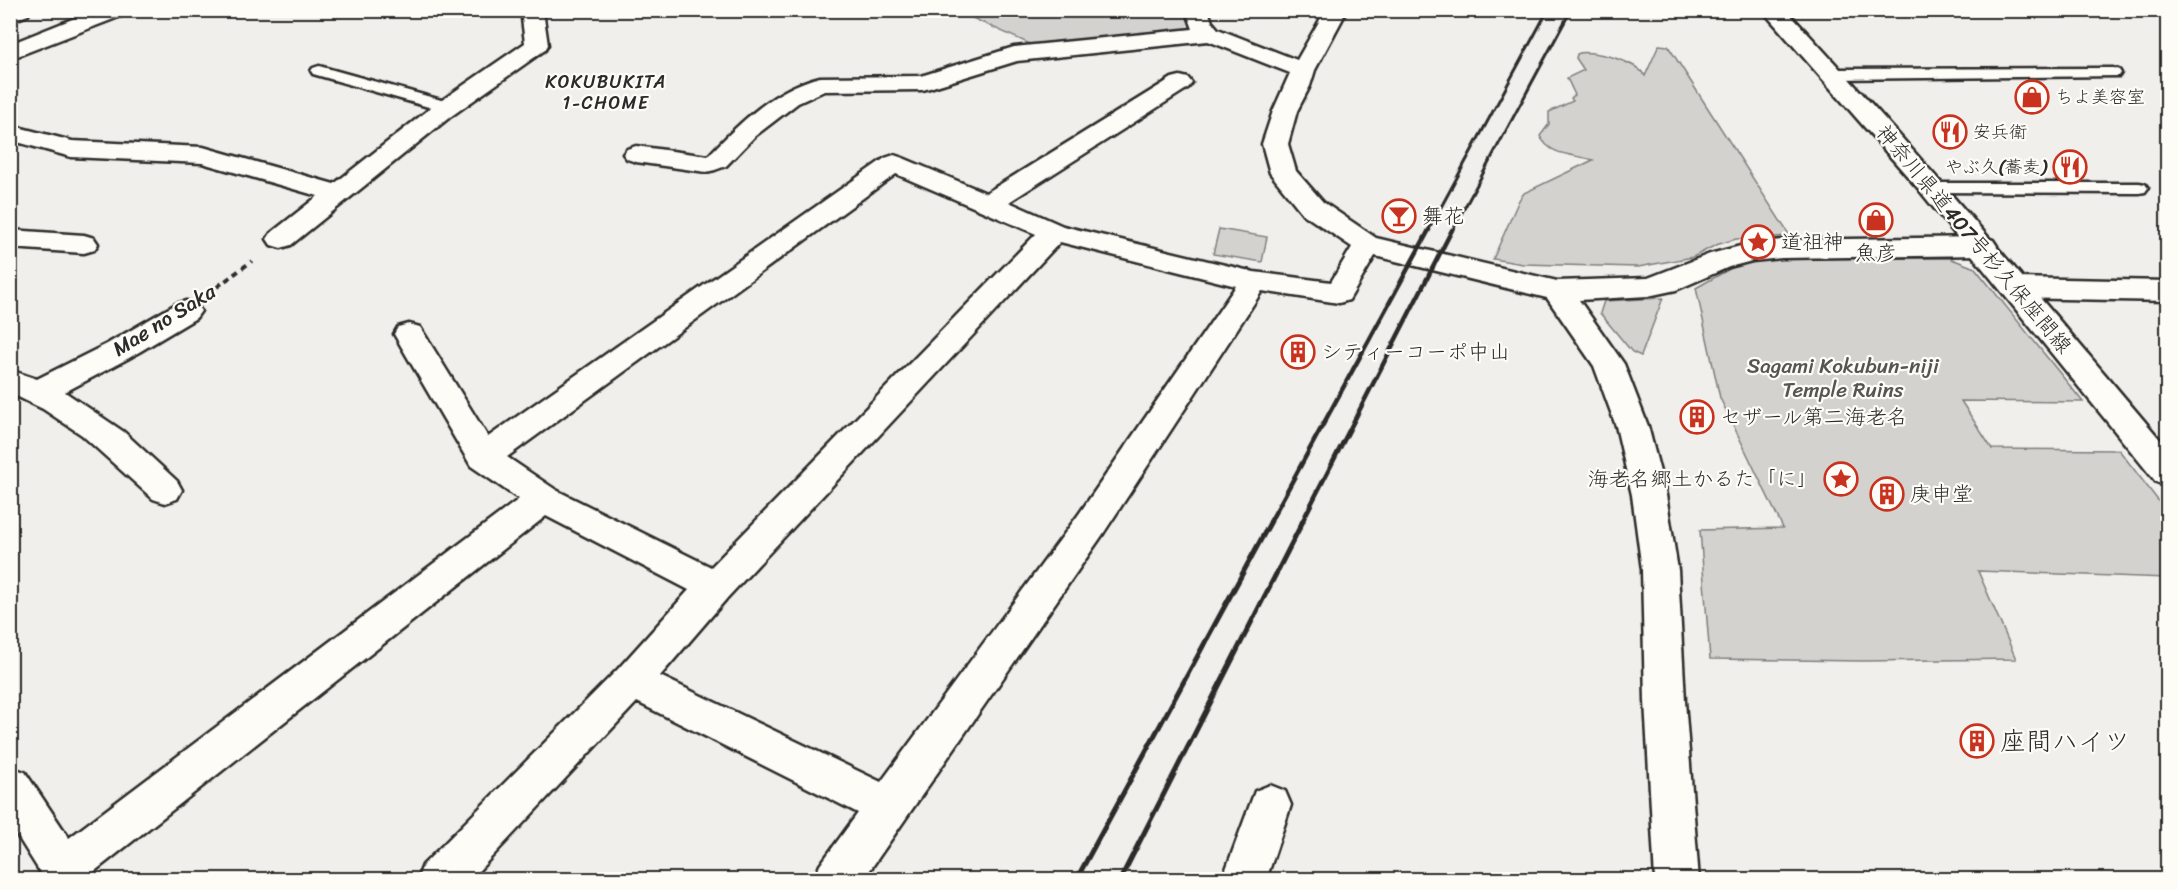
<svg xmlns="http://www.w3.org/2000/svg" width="2178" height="890" font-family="Sriracha,'Klee One',sans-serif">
<rect width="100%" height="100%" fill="#f0efeb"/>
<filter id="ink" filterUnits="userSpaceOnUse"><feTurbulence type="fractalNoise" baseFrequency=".0167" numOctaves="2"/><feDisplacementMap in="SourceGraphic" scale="12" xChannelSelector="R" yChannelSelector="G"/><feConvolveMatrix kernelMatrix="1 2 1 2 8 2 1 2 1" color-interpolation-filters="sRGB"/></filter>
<g filter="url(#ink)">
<!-- green -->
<path fill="#d3d2cf" stroke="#7f7e7d" stroke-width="1.5" d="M957 11H1187L1191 25 1188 29 1030 44Z
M1659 45 1668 46 1790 236 1736 239 1716 245 1693 257 1638 267 1523 264 1493 259 1519 200 1524 193 1593 160C1575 154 1550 157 1540 136L1549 124V112L1573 101 1571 98 1575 95 1567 78 1584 70 1576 58 1577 54C1591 48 1638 62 1645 76Z
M1219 229 1267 237 1262 262 1213 254Z
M1949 258 1975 268 2083 402 1961 401 1992 449 2119 450 2167 512V578L1978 571 2016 659 1863 661 1710 659 1700 530 1783 528 1720 398 1696 288 1733 267 1763 259Z
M1663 298 1641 356 1632 352 1600 313 1604 301Z"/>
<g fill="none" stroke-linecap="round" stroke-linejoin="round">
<!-- service casing -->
<g stroke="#2b2b2b" stroke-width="5">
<path id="service" d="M319 66 452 103 454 107 446 112 313 74 311 71 313 68Z
M2113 68 2119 70 2121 73 2119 76 1833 79 1825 74 1833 69Z
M1933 183H2139L2145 184 2148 188 2145 192 2139 193 1927 192 1924 188 1927 184Z"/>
</g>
<!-- minor casing -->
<g stroke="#2b2b2b" stroke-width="5">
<path id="minor" d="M10 10H31L28 15 10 22Z
M95 10H127L124 15 10 59V44Z
M521 10 543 11 548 45 545 50 450 117 291 245 281 248 271 245 267 239 271 233 318 196 202 163 71 157 10 140V125L72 141 203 147 334 184 432 107 525 43Z
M1186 10H1208L1212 22 1218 29 1297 60 1325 11H1341L1344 16 1315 70 1310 86 1297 111 1288 144 1296 171 1323 202 1376 238 1557 281 1648 278 1710 254 1752 243 1782 240 1983 237 1993 240 1997 246 1993 252 1983 255 1782 258 1752 261 1729 267 1676 290 1648 296 1579 300 1624 364 1648 426 1666 495 1678 570 1685 701 1699 880H1655L1645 701 1642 570 1632 495 1616 426 1594 366 1547 298 1375 256 1349 300 1339 303 1262 291 1103 534 863 880H814L820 865 858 813 637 702 470 880H417L423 865 618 669 689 590 546 516 91 874 93 880H45L10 824V767L25 772 69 838 519 499 471 466 394 334 398 327 409 324 420 327 488 437 885 158 894 155 903 158 986 193 1172 78 1180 76 1188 78 1192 83 1188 88 1009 202 1063 226 1254 272 1331 282 1352 247 1303 214 1270 173 1262 144 1273 111 1290 73 1208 41 1017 61 923 90 824 91 798 103 755 136 726 166 715 170 706 172 636 162 627 159 623 154 627 149 636 146 708 156C739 123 775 88 820 77L921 76 1014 47 1193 29ZM896 174 1036 234 711 567 556 490 507 457ZM1060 242 1236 286 1079 514 881 782 660 676 728 597Z
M10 230 84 235 94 238 98 244 94 250 84 253 10 248Z
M2017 278 2168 281V301L2017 298 2007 295 2002 288 2007 281Z
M186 301 196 304 201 311 196 318 129 358 65 392 124 432 177 481 182 490 177 499 165 503 153 499 82 435 43 409 10 393V370L37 379 107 344 176 304Z
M1270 785 1285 791 1291 805 1266 880H1222L1255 791Z"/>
</g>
<!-- secondary casing -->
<g stroke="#2b2b2b" stroke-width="5">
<path id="secondary" d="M1762 10H1786C1918 152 2043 301 2168 449V486L2156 482 1916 186Z"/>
</g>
<!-- path -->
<path stroke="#2b2b2b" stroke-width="4" stroke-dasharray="6 4.5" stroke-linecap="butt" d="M217 287 252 261"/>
<!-- service -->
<use href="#service" fill="#fdfcf7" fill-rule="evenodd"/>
<!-- minor -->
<use href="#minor" fill="#fdfcf7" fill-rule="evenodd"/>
<!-- secondary -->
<use href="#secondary" fill="#fdfcf7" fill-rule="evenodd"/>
<!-- rail-far2 -->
<path stroke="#2b2b2b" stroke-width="3" d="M1428 231 1548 10
M1452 231 1571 10"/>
<!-- rail-far1 -->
<path stroke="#2b2b2b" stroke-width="4.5" d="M1270 522 1429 230
M1302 522 1452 230"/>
<!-- rail -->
<path stroke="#2b2b2b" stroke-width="5" d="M1076 880 1271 521
M1120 880 1303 521"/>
</g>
</g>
<!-- icons -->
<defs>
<g id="shop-ring" transform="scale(1.725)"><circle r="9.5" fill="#fdfcf7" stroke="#c8321e" stroke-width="1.5"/><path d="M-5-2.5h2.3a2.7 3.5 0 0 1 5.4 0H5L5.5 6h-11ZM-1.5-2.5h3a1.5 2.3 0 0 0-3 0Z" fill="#c8321e"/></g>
<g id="restaurant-ring" transform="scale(1.725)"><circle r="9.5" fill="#fdfcf7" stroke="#c8321e" stroke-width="1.5"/><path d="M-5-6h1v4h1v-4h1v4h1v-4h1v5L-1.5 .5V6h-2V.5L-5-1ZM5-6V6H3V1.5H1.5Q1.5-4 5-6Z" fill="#c8321e"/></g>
<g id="bar-ring" transform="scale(1.725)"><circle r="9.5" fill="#fdfcf7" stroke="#c8321e" stroke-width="1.5"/><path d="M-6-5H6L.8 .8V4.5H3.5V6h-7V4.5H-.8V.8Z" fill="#c8321e"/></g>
<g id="sight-ring" transform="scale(1.725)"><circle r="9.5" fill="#fdfcf7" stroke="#c8321e" stroke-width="1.5"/><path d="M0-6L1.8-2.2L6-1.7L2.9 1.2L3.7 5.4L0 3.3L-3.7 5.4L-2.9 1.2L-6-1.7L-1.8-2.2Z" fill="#c8321e"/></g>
<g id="building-ring" transform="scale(1.725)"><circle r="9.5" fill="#fdfcf7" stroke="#c8321e" stroke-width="1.5"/><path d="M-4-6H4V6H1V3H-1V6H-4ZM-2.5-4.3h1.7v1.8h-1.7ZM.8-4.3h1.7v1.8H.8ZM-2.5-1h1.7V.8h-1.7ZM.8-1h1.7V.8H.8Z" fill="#c8321e"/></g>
</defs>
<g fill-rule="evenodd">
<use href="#shop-ring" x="2032" y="97"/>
<use href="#restaurant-ring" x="1950" y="132"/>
<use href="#restaurant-ring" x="2070" y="167"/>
<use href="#bar-ring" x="1399" y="216"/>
<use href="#shop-ring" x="1876" y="220"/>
<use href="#sight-ring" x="1758" y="242"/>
<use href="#building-ring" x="1298" y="352"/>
<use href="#building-ring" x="1697" y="417"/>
<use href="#sight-ring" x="1841" y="479"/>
<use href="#building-ring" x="1887" y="494"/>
<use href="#building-ring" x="1977" y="741"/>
</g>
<g text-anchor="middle" stroke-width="4.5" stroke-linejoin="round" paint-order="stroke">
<!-- far-neighbourhood labels -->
<g font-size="18" letter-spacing="1.5" fill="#2b2b2b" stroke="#fdfcf7">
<text x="606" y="88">KOKUBUKITA<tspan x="606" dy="21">1-CHOME</tspan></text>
</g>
<!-- far-poi labels -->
<g font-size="18" fill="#2b2b2b" stroke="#fdfcf7" text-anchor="start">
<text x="2055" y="103">ちよ美容室</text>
<text x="1973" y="138">安兵衛</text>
<text x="2047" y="173" text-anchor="end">やぶ久(蕎麦)</text>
</g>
<!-- poi labels -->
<g font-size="21" fill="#2b2b2b" stroke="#fdfcf7" text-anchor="start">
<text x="1422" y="223">舞花</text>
<text x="1781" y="249">道祖神</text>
<text x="1876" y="260" text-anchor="middle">魚彦</text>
<text x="1321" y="359">シティーコーポ中山</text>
<text x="1720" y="424">セザール第二海老名</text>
<text x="1818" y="486" text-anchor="end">海老名郷土かるた「に」</text>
<text x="1910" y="501">庚申堂</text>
</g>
<!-- street labels -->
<g font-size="21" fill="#2b2b2b" stroke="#fdfcf7">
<text transform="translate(1974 239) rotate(50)" y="7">神奈川県道407号杉久保座間線</text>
<text transform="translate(164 320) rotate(-32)" y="7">Mae no Saka</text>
</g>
<!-- park labels -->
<g font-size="21" fill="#555554" stroke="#fdfcf7">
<text x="1843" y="373">Sagami Kokubun-niji<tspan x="1843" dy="24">Temple Ruins</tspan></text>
</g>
<!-- near-poi labels -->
<g font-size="26" fill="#2b2b2b" stroke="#fdfcf7" text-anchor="start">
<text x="2000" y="750">座間ハイツ</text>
</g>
</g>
<!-- margin -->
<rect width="2178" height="890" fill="none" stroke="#fdfcf7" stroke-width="36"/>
<rect x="18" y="18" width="2142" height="854" fill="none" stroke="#2b2b2b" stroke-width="2" filter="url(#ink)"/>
</svg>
